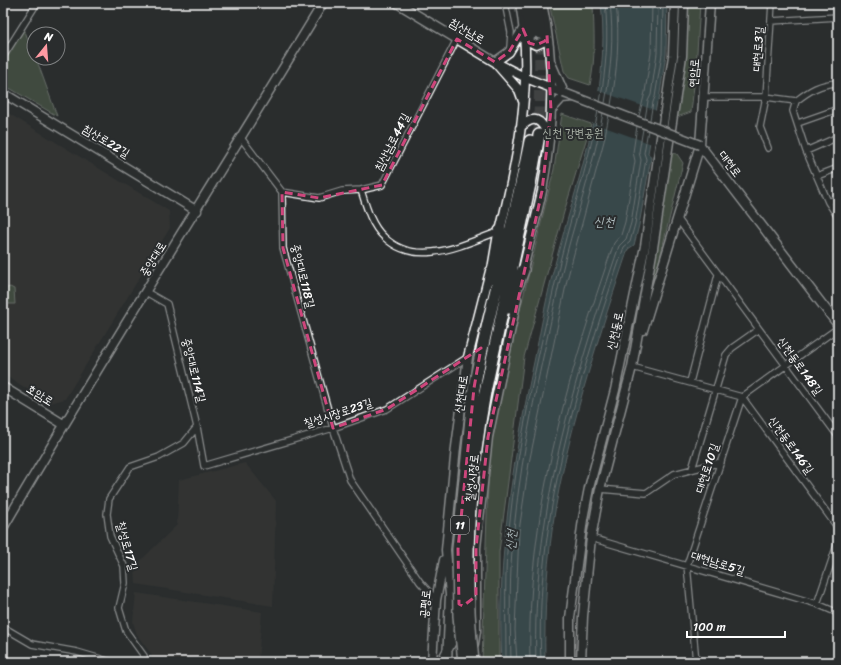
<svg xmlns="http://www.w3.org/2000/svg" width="841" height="665" font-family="Sriracha,'Poor Story',sans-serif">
<rect width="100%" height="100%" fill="#2a2d2e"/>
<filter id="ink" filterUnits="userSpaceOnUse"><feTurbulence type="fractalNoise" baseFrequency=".025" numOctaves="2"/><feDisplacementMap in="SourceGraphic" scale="8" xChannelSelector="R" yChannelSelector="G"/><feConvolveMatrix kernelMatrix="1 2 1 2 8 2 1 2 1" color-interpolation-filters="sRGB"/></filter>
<g filter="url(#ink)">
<!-- built -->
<path fill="#3c3a37" d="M3 110 169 211 170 228 65 399 50 403 3 374Z
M245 463 276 501 273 606 136 584 135 566 177 525 179 480Z
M136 593 262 612 258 662H152V655L137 635 133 622Z"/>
<!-- green -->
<path fill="#5c6e57" stroke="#aeb6ab" d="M549 3H593C594 31 596 58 590 85L569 78 564 71Z
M687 3H700L696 69 691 112 677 117 684 61Z
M23 25 34 58H36L57 116 6 86C0 63 11 43 23 25Z
M562 114 591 124 564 212 524 357 499 552V662H482L489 455 510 351 554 169Z
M671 153 677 154 683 163 647 310 644 311Z
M10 287 14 289 15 304H8L3 299V293L7 288Z"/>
<!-- water -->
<path fill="#4a686d" stroke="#92a4a7" d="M601 3H667L666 54 659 100 657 102 648 153 651 158 639 225 634 245 628 249C600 332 572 418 556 505 547 556 544 610 545 662H502C496 560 513 461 534 362 540 333 545 304 552 276 574 187 612 96 601 3Z"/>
<!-- pier -->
<path fill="#2a2d2e" d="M596 90 657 111 652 144 590 122Z"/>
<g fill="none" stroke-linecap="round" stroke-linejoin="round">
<!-- shore -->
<path stroke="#b7c3c5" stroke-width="1" d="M600 102C606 69 609 36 605 3
M605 103C611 70 614 36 610 3
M611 105C617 72 620 37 616 3
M639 116 645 92 651 53 652 3
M645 119 648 101 651 95 657 53 658 3
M650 120 653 102 655 97 662 54 663 3
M506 662C506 618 504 573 509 529 517 445 537 361 556 279 568 223 588 168 598 111
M511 662C510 618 509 573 514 529 522 445 542 362 560 280 573 224 593 170 603 113
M517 662 515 630 519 531 529 463 567 280 604 141 609 115
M530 662C526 518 567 378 614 243L621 235 625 222 635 161 633 152 637 126
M536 662C531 519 574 379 619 246L626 239 631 223 641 160 639 152 643 129
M541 662C534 522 579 378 624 247L630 242 635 224 646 159 644 153 648 130"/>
<!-- highway-tunnel -->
<path stroke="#3f4243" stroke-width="11" stroke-dasharray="11 5.5" stroke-linecap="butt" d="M539 135 540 33"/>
<!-- street casing -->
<g stroke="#fff" stroke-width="8">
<path id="street" d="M505 3 511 32 510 48
M771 21 838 17
M3 57 37 3
M704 97H766L796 101C810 90 820 84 838 83
M796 101 793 111 806 151 828 202 838 217
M798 123 838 109
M241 138 282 192 283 248 333 428 350 480 420 582 436 600
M768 148 760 127 766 97 772 3
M806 151 838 137
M817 176 838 168
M361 190C366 206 371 225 384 237 417 269 464 244 500 231
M282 192 319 198 342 191 361 190 382 185 457 39
M828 202 838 198
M677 218 838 436
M146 292 167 304 197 427 204 466 333 428 387 409 468 357
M632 367 742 397 838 528
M690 382 718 275
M692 469 726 355 732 348 759 329
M600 489 646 493 674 474 721 462
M591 538 817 604 838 613
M817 604 838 542
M3 627 32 644 77 652 111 662
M144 662V656L126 631 119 608 125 583 124 566 110 536 107 514 109 499 130 467 159 457 184 443 197 427
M696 662 687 565 742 397 838 328"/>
</g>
<!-- secondary casing -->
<g stroke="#fff" stroke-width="11">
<path id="secondary" d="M397 3 495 62 526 78 564 93
M526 35 528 41 536 45 545 41 547 35
M495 62 509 52 523 29
M551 63 564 93
M498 66 519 90 523 101
M3 93 197 211
M551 110 562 98 573 97
M520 128C534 114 541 119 548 135
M700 145 838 325
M499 235C518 159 534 80 520 3
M522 274C528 246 536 219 542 191 553 130 555 63 542 3
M643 330 700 145 710 3
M3 387 63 424
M3 528C106 351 217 178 323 3
M474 644 476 631V548L488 437 517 299
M432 662 436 600 444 560
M441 662 460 627
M447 662 450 595 446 550 456 447 468 357 490 271
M570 662V618L583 519 589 488 615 390 645 246 673 56 675 3
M581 662 583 616 591 538 600 489 632 367 653 248 682 56 684 3"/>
</g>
<!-- highway casing -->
<g stroke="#fff" stroke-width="14">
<path id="highway" d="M525 3 531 34
M535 3 540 33
M492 278 500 231
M509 308 523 270
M474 388C490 305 514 224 530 141
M485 392 530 184 539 135"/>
</g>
<!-- street -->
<use href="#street" stroke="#2a2d2e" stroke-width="5.5"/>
<!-- secondary -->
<use href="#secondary" stroke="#2a2d2e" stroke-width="8"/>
<!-- highway -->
<use href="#highway" stroke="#2a2d2e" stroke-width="11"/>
<!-- secondary-bridge casing -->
<g stroke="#fff" stroke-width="11" stroke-linecap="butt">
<path id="secondary-bridge" d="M564 93 700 145"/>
</g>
<!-- highway-bridge casing -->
<g stroke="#fff" stroke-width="14" stroke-linecap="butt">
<path id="highway-bridge" d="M464 662 459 616 458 549 474 388
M473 662C463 568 468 485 485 392"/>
</g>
<!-- secondary-bridge -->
<use href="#secondary-bridge" stroke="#2a2d2e" stroke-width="8"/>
<!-- highway-bridge -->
<use href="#highway-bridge" stroke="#2a2d2e" stroke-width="11"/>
</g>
</g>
<!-- marked area -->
<path d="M0 0H841V665H0ZM523 29 529 43 536 45 545 41 547 35 551 110 542 191 488 437 476 548V596L463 606 459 604 458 549 474 388 481 348 387 409 333 428 283 248 282 192 319 198 382 185 457 39 495 62 509 52Z" fill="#2a2d2e" fill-opacity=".55" fill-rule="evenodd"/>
<path fill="none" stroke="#ce467c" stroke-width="3" stroke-dasharray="8 5" stroke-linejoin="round" d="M523 29 529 43 536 45 545 41 547 35 551 110 542 191 488 437 476 548V596L463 606 459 604 458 549 474 388 481 348 387 409 333 428 283 248 282 192 319 198 382 185 457 39 495 62 509 52Z"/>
<g text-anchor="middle" stroke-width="4" stroke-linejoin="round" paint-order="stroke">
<!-- shield labels -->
<rect fill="#2a2d2e" stroke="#bfc0c0" stroke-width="1" x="451" y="516" width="18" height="18" rx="3"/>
<g font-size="11" font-weight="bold" fill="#fff">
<text x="460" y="529">11</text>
</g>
<!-- street labels -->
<g font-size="12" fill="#fff" stroke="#2a2d2e">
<text transform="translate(467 31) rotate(31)" y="4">침산남로</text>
<text transform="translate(758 49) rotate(-86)" y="4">대현로3길</text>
<text transform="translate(694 73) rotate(-86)" y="4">연암로</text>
<text transform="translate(106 141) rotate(31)" y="4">침산로22길</text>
<text transform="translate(392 142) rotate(-63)" y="4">침산남로44길</text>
<text transform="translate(730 164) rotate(53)" y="4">대현로</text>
<text transform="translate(153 259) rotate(-58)" y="4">중앙대로</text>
<text transform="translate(303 276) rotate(76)" y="4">중앙대로118길</text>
<text transform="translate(615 331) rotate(-77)" y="4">신천동로</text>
<text transform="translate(800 366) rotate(54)" y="4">신천동로148길</text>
<text transform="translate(194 370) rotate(76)" y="4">중앙대로114길</text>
<text transform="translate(461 394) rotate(-82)" y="4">신천대로</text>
<text transform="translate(40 395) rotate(32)" y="4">호암로</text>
<text transform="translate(338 413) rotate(-18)" y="4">칠성시장로23길</text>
<text transform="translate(791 445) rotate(54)" y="4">신천동로146길</text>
<text transform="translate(707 468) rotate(-72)" y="4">대현로10길</text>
<text transform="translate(472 478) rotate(-84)" y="4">칠성시장로</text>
<text transform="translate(127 546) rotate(74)" y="4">칠성로17길</text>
<text transform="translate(718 563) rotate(17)" y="4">대현남로5길</text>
<text transform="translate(425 604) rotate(-84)" y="4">공평로</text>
</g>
<!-- park labels -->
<g font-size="12" fill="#aeb6ab" stroke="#2a2d2e">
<text x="573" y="137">신천 강변공원</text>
</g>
<!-- water labels -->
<g font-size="13" font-style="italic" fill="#aebbbd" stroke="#2a2d2e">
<text x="604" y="226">신천</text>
<text transform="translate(510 540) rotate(-84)" y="5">신천</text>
</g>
</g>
<!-- margin -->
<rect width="841" height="665" fill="none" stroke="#2a2d2e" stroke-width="16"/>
<rect x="8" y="8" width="825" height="649" fill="none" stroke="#fff" stroke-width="1.5" filter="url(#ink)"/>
<!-- north arrow -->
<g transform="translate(46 46) rotate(17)"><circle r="19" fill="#2a2d2e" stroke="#7f8182"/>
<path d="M0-3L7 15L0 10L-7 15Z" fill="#ff9aa2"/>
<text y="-6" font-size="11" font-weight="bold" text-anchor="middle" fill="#ffffff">N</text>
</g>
<!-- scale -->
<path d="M687 631v6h98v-6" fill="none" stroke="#ffffff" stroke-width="2"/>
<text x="693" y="631" font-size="12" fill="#ffffff" stroke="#2a2d2e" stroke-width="3" paint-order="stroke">100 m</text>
</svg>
